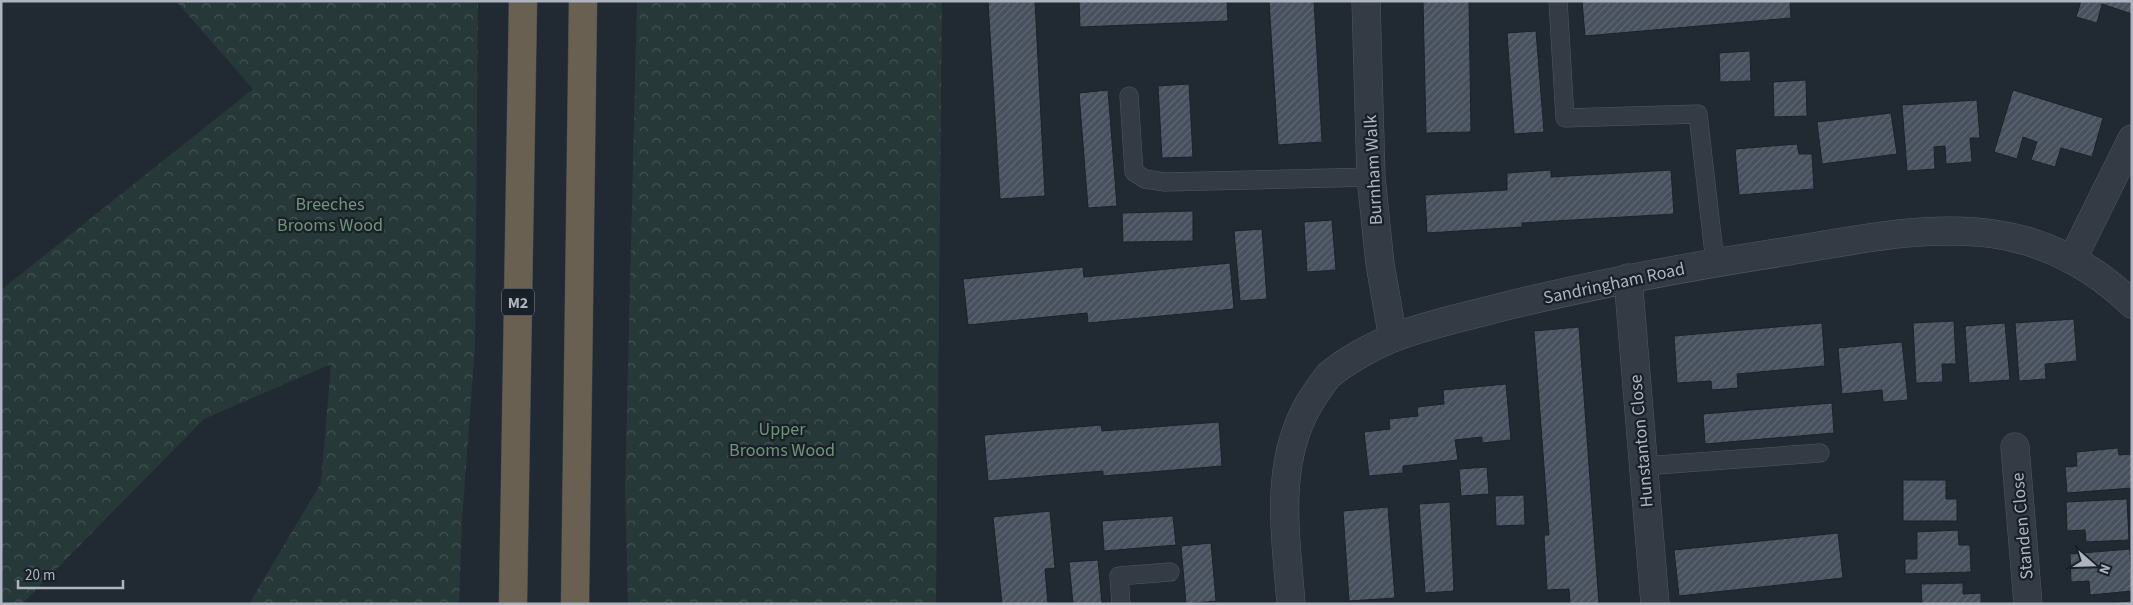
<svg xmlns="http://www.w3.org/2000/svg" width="2133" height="605" font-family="'Source Sans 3',sans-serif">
<defs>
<pattern id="forest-crowns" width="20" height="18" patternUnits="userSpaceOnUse" patternTransform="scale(1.25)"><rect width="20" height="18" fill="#273838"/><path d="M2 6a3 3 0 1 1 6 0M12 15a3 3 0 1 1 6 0" fill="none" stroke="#445353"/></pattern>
<pattern id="building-hatch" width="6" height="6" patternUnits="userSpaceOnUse" patternTransform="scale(1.25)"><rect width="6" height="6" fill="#47505d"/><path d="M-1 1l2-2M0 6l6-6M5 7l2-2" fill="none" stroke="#5f6772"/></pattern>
</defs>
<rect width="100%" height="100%" fill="#212933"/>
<!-- forest -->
<path fill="url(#forest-crowns)" d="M176 1H478L475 345 462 521 459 604H249L321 483 331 364 204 419 22 604H1V290L253 89Z
M637 1H942L936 604H628L625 489Z"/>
<!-- building -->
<path fill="url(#building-hatch)" stroke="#1b222a" d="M988 1H1035L1045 196 1000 199Z
M1079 1H1227L1228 21 1080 27Z
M1269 1H1314L1322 142 1278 145Z
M1423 1H1469L1471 132 1426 133Z
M1582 1H1790L1791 18 1585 36Z
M2081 1H2132V14L2102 4 2097 23 2076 17Z
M1536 31 1544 132 1514 134 1507 33Z
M1750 51 1751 81 1720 82 1719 53Z
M1806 80 1807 116 1774 117 1773 82Z
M1189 84 1193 157 1162 158 1158 86Z
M1108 90 1117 206 1088 208 1079 93Z
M2013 90 2103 118 2092 157 2061 148 2055 167 2031 160 2037 142 2023 137 2017 159 1994 152Z
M1977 100 1980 138H1970L1972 162 1946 164 1945 146 1934 147 1935 169 1907 171 1902 105Z
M1891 113 1897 154 1822 164 1817 122Z
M1797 144 1799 154H1812L1814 189 1739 195 1735 149Z
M1551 170V177L1671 170 1674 214 1522 223V227L1427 233 1425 195 1507 190V173Z
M1193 211V241L1123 242 1122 213Z
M1332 220 1336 270 1307 272 1304 222Z
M1262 229 1267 299 1240 301 1234 231Z
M1230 263 1234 309 1088 323 1087 313 968 325 963 279 1083 267 1084 277Z
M2074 319 2077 361 2045 364 2046 379 2019 381 2015 323Z
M1954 321 1956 364H1942L1943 382 1916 383 1913 323Z
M1822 323 1825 366 1737 374 1738 388 1712 390 1711 381 1677 383 1674 336Z
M2005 323 2010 380 1969 383 1965 326Z
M1579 327 1599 604H1570L1569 589 1547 590 1544 535H1549L1534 331Z
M1902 342 1908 400 1883 402 1882 390 1842 394 1838 348Z
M1506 384 1511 440 1482 443V437L1455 440 1458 460 1403 466V473L1369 476 1364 432 1390 429 1389 419 1418 416 1417 407 1444 404 1443 390Z
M1832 403 1834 433 1705 444 1703 414Z
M1219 422 1222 466 1103 476V471L988 481 984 435 1101 425 1102 431Z
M2118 448 2119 455 2132 454V488L2067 493 2065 467 2077 466 2076 452Z
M1487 467 1489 494 1461 496 1459 469Z
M1903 480H1946V499H1957V521H1903Z
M1524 495 1525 525 1496 526 1495 496Z
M2127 499 2129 540 2086 542 2085 530 2067 531 2066 502Z
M1450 502 1454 591 1425 593 1419 504Z
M1388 507 1395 598 1349 601 1343 511Z
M1050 511 1055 568 1045 569 1048 604H1002L993 517Z
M1173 516 1176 545 1104 551 1102 521Z
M1958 530 1959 545H1970L1971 572 1905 574V559H1917V532Z
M1838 533 1843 578 1679 596 1674 550Z
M1211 543 1216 601 1186 604 1181 546Z
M2130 549 2132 591 2090 595 2089 581 2071 582 2070 554Z
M1098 560 1102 604H1073L1069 562Z
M1963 583V594L1981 593V604H1922L1921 584Z
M2132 601V604H2091Z"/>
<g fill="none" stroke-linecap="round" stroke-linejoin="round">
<!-- lane casing -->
<g stroke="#515862" stroke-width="19">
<path id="lane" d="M1558 1 1565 118 1698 114 1715 262
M1129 96 1134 172 1145 179 1165 182 1371 177
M1643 466 1820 453
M1121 604 1119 576 1170 572"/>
</g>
<!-- street casing -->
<g stroke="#515862" stroke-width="29">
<path id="street" d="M1366 1 1371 177 1380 264 1393 338
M2072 260 2132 139
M1628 278 1655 604
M2015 447 2028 604
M1291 604C1286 535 1273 464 1310 402 1316 393 1322 383 1329 375 1345 361 1375 345 1395 337 1432 323 1472 315 1510 305 1601 283 1691 266 1783 252 1852 241 1924 224 1994 234 2045 241 2095 267 2132 304"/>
</g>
<!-- highway casing -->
<g stroke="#3e454e" stroke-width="29">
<path id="highway" d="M513 604 523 1
M575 604 583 1"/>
</g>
<!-- lane -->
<use href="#lane" stroke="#343b44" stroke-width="18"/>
<!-- street -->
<use href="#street" stroke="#343b44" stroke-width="28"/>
<!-- highway -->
<use href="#highway" stroke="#696052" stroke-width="28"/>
</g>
<g text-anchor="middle" stroke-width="4.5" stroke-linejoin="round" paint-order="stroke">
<!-- shield labels -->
<rect fill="#192028" stroke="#818893" stroke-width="1" x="502" y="288.5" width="32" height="27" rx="4"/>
<g font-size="16" font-weight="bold" fill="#aeb5c1">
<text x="518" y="308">M2</text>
</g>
<!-- street labels -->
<g font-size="18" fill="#aeb5c1" stroke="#192028">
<text transform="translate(1373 170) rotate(-93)" y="6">Burnham Walk</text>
<text transform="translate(1614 283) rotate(-12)" y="6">Sandringham Road</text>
<text transform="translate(1641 441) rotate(-95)" y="6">Hunstanton Close</text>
<text transform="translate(2022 526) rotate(-95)" y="6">Standen Close</text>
</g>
<!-- park labels -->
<g font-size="18" fill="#709478" stroke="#192028">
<text x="330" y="210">Breeches<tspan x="330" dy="21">Brooms Wood</tspan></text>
<text x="782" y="435">Upper<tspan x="782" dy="21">Brooms Wood</tspan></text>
</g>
</g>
<!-- border -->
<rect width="2133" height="605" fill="none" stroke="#aeb5c1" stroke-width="5"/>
<!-- north arrow -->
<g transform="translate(2093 565) rotate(110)" stroke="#192028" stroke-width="4" paint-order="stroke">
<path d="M0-4L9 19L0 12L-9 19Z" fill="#aeb5c1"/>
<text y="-8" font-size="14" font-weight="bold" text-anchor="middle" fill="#aeb5c1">N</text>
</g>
<!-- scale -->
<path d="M18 580v8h105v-8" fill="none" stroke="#aeb5c1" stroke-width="2.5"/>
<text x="25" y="580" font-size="15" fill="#aeb5c1" stroke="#192028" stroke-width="4" paint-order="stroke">20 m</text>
</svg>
